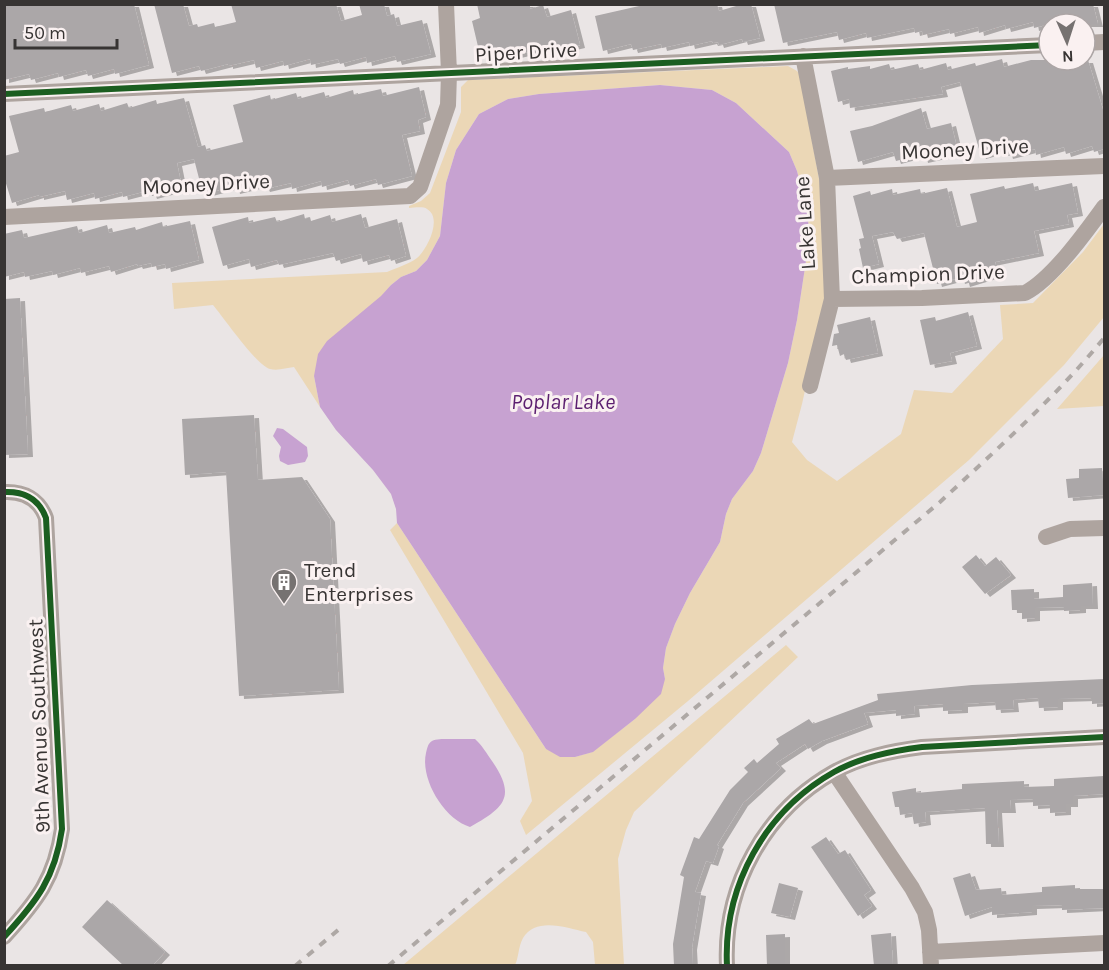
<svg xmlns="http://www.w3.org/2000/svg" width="1109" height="970" font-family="Karla,sans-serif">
<defs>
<filter id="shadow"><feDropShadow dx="5" dy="3" stdDeviation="0" flood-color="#0004"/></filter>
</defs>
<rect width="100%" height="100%" fill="#eae5e5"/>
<!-- green -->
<path fill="#ebd7b6" d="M788 66 797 71 800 75 821 190 826 296 802 404 792 442 807 460 837 481 901 434 914 390 952 393 1003 339 1000 305 1033 303 1083 252 1104 224V317L1064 365 969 460 688 701 526 835 520 821 532 801 523 753 390 530 397 523 546 749 575 757 592 752 635 719 665 679 663 668 666 648 675 624 690 593 720 542 726 514 732 499 753 471 761 453 788 363 797 320 806 261 809 228 806 206 797 171 789 152 736 103 712 90 660 85 539 94 508 99 479 114 456 150 446 183 440 236 427 260 416 271 401 277 391 285 314 376 320 407 294 367C286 368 278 371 270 369 257 366 224 318 213 305L174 309 172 283 387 272C396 268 409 264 417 258 427 250 443 218 427 209 423 206 414 208 409 208V206L421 201 430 193 461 112V87L468 80Z
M1104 355V406L1057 409Z
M786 645 798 657 634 812 626 830 618 859 624 965H595L593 942 586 932C567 928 536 916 523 938 518 947 519 957 515 965H403Z"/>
<!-- water -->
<path fill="#c7a2d1" d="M660 85 712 90 736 103 789 152 797 171 806 206 809 228 806 261 797 320 788 363 761 453 753 471 732 499 726 514 720 542 690 593 675 624 666 648 663 668 665 679 661 694 635 719 593 752 575 757H560L546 749 397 523 396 509 391 494 373 470 336 430 320 407 314 376 318 354 327 341 381 296 391 285 401 277 416 271 427 260 440 236 446 183 456 150 479 114 508 99 539 94Z
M277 428 283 429 307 447 308 456 305 462 288 465 280 461 279 456 281 447 273 436Z
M447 739H475C482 745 487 754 492 761 517 797 504 808 470 827 444 819 420 779 426 753 427 749 428 743 432 741 436 739 443 739 447 739Z"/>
<!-- building -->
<path fill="#aba7a8" filter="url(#shadow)" d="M4 4H134L149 65 115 74 114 69 88 76 86 70 59 77 58 73 31 80 29 74 4 80Z
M154 4H183L189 26 197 24 198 27 214 23 215 27 236 22 231 4H336L341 21 362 15 359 4H384L387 16 394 14 397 26 422 20 431 54 397 62 395 56 367 63 366 57 340 64 338 59 311 65 310 59 284 66 283 61 256 68 254 60 228 66V64L201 71 199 66 172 73Z
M477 4H530V9L543 5 547 17 571 10 580 45 546 53 545 51 539 53 538 50 516 55 514 46 480 55 472 21 480 18Z
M648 4H717L719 11 743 4H751L760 38 743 42 742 39 719 45 718 42 713 43 712 41 690 46 689 42 662 48 661 44 633 50 631 44 603 51 595 16Z
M774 4H1093L1098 24H1062L1061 21 1034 28 1033 22 1006 29 1005 25 979 33 978 27 950 34 949 29 923 35 922 31 915 33 914 28 867 38 866 33 839 40 837 32 783 43Z
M1002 59 1004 67 1031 60H1088L1104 113V149L1094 152 1092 146 1066 154 1064 147 1036 155 1035 149 1008 156 1006 149 981 156 960 82 941 87 943 94 850 108 849 99 838 102 831 71 848 67V69L870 66V69L889 64 891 70 918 64 920 70 946 63 948 70 975 63 976 66Z
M419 87 426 117 418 120 420 131 402 135 412 176 378 185 376 179 350 186 348 180 322 187 321 181 292 189 291 183 265 189 263 184 235 191 234 186 208 193 207 188 202 190 194 159 177 163 182 188 152 196 150 190 123 197 122 192 95 199 94 193 67 200 65 191 39 197V195L12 203 4 177V156L19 152 9 116 44 108 45 112 71 105 73 111 99 104 101 111 127 103 129 108 156 100 157 104 184 98 198 147 205 145 207 151 243 142 233 105 270 95 271 100 296 93 298 99 324 92 326 98 353 90 354 95 381 89 383 96Z
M921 108 927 129 951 123 958 152 923 160 922 154 896 161 893 152 858 162 850 131 872 126Z
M1033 183 1035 191 1072 183 1078 213 1067 215 1069 224 1034 231 1039 253 995 262 998 274 965 284 963 277 937 284 924 233 897 239 893 232 872 236 879 264 863 268 859 249 861 248 859 239 864 238 853 196 870 191 871 195 892 189 893 195 920 189 921 194 947 188 957 227 977 222 970 194 1004 186 1005 189Z
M304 214 305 219 310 217 311 221 330 215 332 222 361 214 365 228 397 219 406 256 391 261 389 255 363 262 361 254 336 261 333 253 279 265 277 260 251 267 249 259 223 266 212 227 248 217 249 223 275 217 277 222Z
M190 221 199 260 166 269 165 264 152 267 151 263 138 266 137 264 111 272 109 266 81 273 80 268 53 275 52 271 25 277 24 272 4 277V234L22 230 24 238 77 226 79 233 107 225 109 233 135 227 136 230 162 222 163 227Z
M20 298 28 454 4 455V299Z
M968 312 977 346 950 353 952 361 930 365 920 320 935 317 936 321Z
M870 317 878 353 846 360 844 354 840 356 837 345 832 346 834 334 839 333 837 325Z
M254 415 258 480 302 477 330 519 339 690 239 696 226 472 185 475 182 419Z
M1102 468 1104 495 1068 498 1066 479 1079 478V469Z
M976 555 985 566 996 557 1011 575 985 594 962 567Z
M1092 583 1093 606H1081V610L1064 611V607L1035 608V618L1022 619V610H1012L1011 590 1034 589V599L1063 597V585Z
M1104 679V703L1092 704V698L1058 699V707L1039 708 1038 698 1013 700 1014 709 996 710 995 702 963 704V710L943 711V704L914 706 915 714 896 716V710L864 713 868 724 822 741 808 749 805 744 776 763 781 768 743 803 717 845 719 846 713 863 706 861 695 892 701 893 692 947 693 966H674L673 944 684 877 680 875 694 837 699 839 730 790 748 772 744 768 754 759 757 763 779 744 776 739 809 719 813 724 878 700 877 694 972 685Z
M1104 776V794L1073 796V804H1066V812L1050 813V805L1033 806V799L1010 800 1011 810H997L999 844H986L985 808 925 812 926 822 914 824 912 813 900 815 899 807H895L892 792 916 788V793L962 789V784L1024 781V787L1054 786V779Z
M826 837 838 854 845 850 871 890 864 895 872 906 858 916 811 847Z
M970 873 976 890 1001 888 1002 895 1042 892V887L1075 885V889H1104V908L1062 910V905L1032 906V912L992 915V907L965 916 953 878Z
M779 883 798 888 790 917 771 913Z
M107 900 165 952 152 966H124L82 927Z
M891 933 893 966H874L871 935Z
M785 934V966H767L766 935Z"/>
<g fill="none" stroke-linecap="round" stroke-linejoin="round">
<!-- minor -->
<path stroke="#aea49f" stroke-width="16" d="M1085 43 1104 42
M803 56 827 178 832 299 810 386
M4 94 1049 45
M827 178 1104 166
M4 217 410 196 420 187 448 105 449 73 446 4
M832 299 922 298 1025 293C1052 279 1086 232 1104 207
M4 492C24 491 39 499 46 518L62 829C55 878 37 901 4 937
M1046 537 1070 529 1104 528
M834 772 912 888 925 912 929 930 931 966
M930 952 1104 943
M727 966C723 886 765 811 834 772 861 757 892 751 922 747L1104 737"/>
<!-- rail -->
<path stroke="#aea8a5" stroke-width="4" stroke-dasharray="8 8" stroke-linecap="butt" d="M295 966 343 926
M388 966 940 502C997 449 1055 398 1104 338"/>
<!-- cycleway casing -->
<g stroke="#faf1f1" stroke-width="10">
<path id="cycleway" d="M4 94 1049 45
M4 492C24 491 39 499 46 518L62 829C55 878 37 901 4 937
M727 966C723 886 765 811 834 772 861 757 892 751 922 747L1104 737"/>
</g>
<!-- cycleway -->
<use href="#cycleway" stroke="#1b5e20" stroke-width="6"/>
</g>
<!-- icons -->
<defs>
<g id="building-pin" transform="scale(1.35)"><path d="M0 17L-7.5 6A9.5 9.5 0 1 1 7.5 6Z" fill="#767271" stroke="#faf1f1"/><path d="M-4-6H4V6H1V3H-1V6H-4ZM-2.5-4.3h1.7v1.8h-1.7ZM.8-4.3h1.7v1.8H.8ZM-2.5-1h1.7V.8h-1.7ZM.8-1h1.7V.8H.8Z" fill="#fff"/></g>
</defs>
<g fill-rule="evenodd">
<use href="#building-pin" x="284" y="582"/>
</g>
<g text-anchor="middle" stroke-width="6" stroke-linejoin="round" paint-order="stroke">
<!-- street labels -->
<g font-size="21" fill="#373433" stroke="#faf1f1">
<text transform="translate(526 52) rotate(-3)" y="7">Piper Drive</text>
<text transform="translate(965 149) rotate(-3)" y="7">Mooney Drive</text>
<text transform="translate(206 184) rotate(-3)" y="7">Mooney Drive</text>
<text transform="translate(805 223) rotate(-94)" y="7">Lake Lane</text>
<text transform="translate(928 274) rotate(-2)" y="7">Champion Drive</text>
<text transform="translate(39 726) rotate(-92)" y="7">9th Avenue Southwest</text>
</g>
<!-- poi labels -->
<g font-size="21" fill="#373433" stroke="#faf1f1" text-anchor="start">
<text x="304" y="577">Trend<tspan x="304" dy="24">Enterprises</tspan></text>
</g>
<!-- water labels -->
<g font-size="22" font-style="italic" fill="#5c1f70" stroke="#faf1f1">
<text x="563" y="409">Poplar Lake</text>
</g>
</g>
<!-- border -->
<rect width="1109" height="970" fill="none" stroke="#373433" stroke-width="12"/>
<!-- north arrow -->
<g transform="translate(1067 42) rotate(177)"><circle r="28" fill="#faf1f1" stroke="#aca5a5" stroke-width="1.5"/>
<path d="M0-4.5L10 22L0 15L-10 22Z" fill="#767271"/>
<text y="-9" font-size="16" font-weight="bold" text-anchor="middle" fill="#373433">N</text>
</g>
<!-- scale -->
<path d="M15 39v9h102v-9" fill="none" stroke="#373433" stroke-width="3"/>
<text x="24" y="39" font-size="18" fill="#373433" stroke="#faf1f1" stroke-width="4.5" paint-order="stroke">50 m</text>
</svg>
